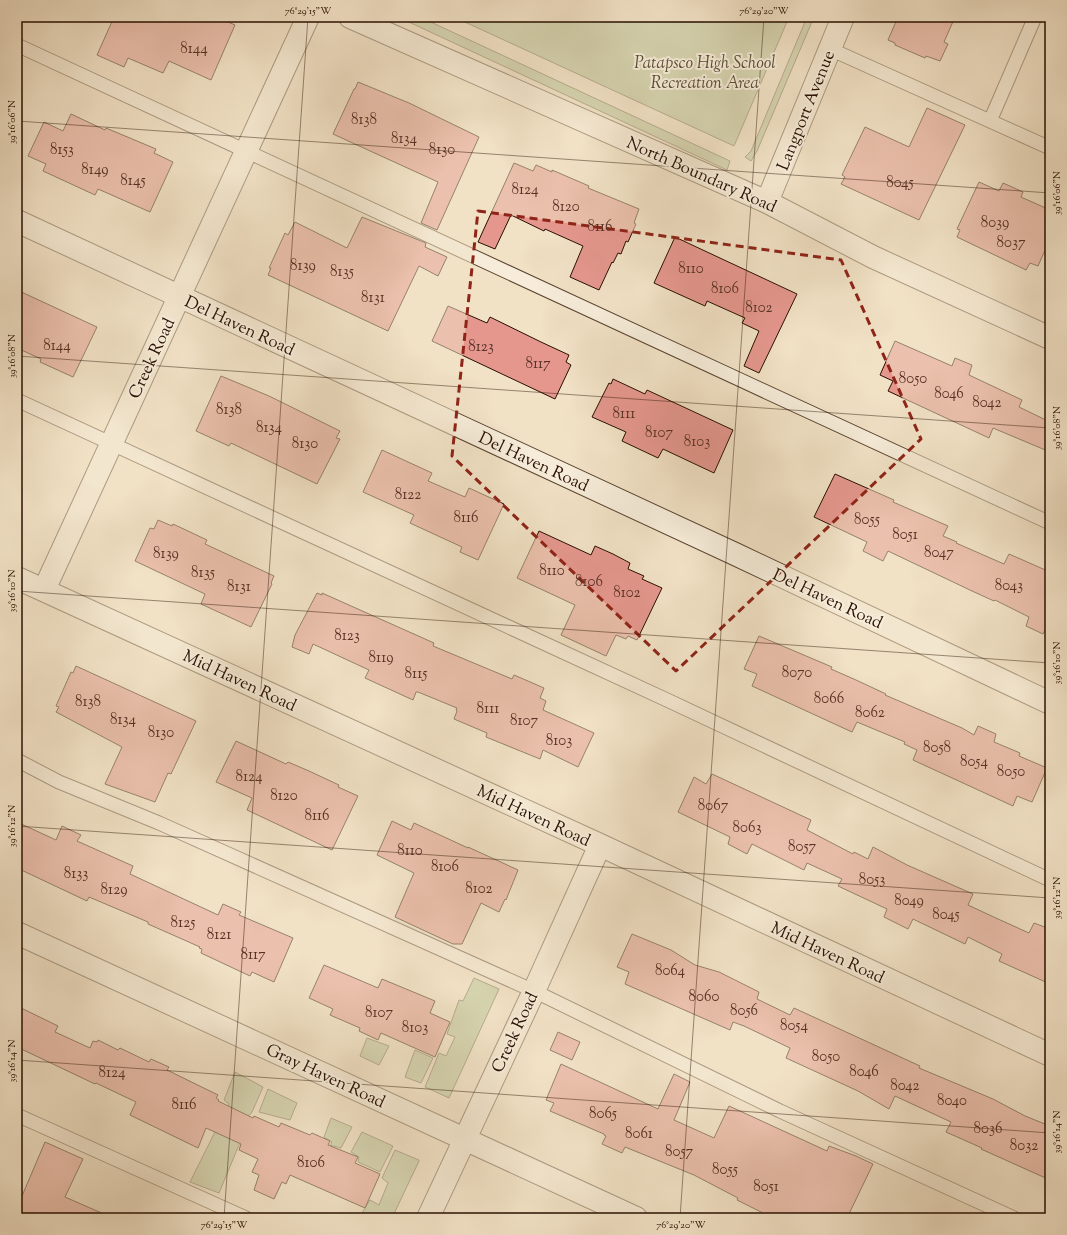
<svg xmlns="http://www.w3.org/2000/svg" width="1067" height="1235" font-family="'Sorts Mill Goudy',serif">
<rect width="100%" height="100%" fill="#f1e1c5"/>
<filter id="stains"><feTurbulence type="fractalNoise" baseFrequency=".005" numOctaves="4"/><feColorMatrix values="0 0 0 0 .2 0 0 0 0 .09 0 0 0 0 .02 0 0 0 .5 -.17"/></filter>
<radialGradient id="worn" r=".72"><stop offset=".6" stop-color="#630" stop-opacity="0"/><stop offset="1" stop-color="#630" stop-opacity=".3"/></radialGradient>
<!-- green -->
<path fill="#b7c397" stroke="#70694c" d="M398 17H420L730 161 727 170Z
M454 17H789L734 146Z
M807 17H814L757 151 751 161 745 157 751 151Z
M474 978 499 989 449 1098 425 1087 439 1053 446 1056 455 1037 447 1034 459 1000 463 1001Z
M367 1038 389 1046 379 1065 360 1056Z
M415 1050 433 1058 421 1083 405 1077Z
M235 1072 263 1087 252 1112 247 1118 241 1140 219 1193 190 1182 229 1104 224 1100Z
M268 1089 297 1103 290 1120 259 1112Z
M331 1118 352 1127 341 1148 330 1145 332 1142 324 1137Z
M362 1132 393 1146 380 1172 358 1162 359 1157 351 1152Z
M395 1150 419 1160V1161L392 1218H359L370 1200 379 1205 388 1183 382 1178Z"/>
<!-- building -->
<path fill="#e5978e" stroke="#280f00" d="M114 17H217L235 25 211 80 169 61 163 73 128 58 124 67 97 55Z
M898 17H955L944 42 948 44 940 61 926 56 925 58 895 45V43L888 40Z
M358 82 409 103 479 137 437 230 421 223 438 182 333 134 354 89H355Z
M927 108 965 125 919 220 841 184 845 177 842 175 865 127 909 147Z
M71 114 105 130 106 128 156 149 154 153 173 162 150 212 98 189 95 195 43 171 46 164 28 156 44 122 63 131Z
M514 163 533 171 536 165 552 172V170L589 186 588 188 639 209 634 223 636 224 628 242 626 241 621 254 618 253 613 263 612 262 599 290 570 277 583 246 545 229 544 231 511 215 495 249 478 242Z
M979 182 999 191 1003 183 1023 192 1021 197 1050 210V239L1038 266 1030 263 1026 270 957 237 960 230 957 229Z
M362 217 426 243 425 247 447 257 438 276 419 266 388 331 268 275 271 268H269L285 233 288 235 295 222 347 248Z
M675 237 797 294 759 373 744 366 759 331 742 323 745 318 707 301 705 306 654 283Z
M17 290 97 327 73 377 40 362 41 359 17 348Z
M448 306 487 323 490 317 541 342 569 355 566 362 571 365 555 399 432 341Z
M895 341 952 366 955 358 972 365 969 375 1022 400 1019 407 1050 422V452L993 428 989 438 888 391 893 381 880 375Z
M221 376 269 396 340 431 336 438 340 439 317 484 231 443 229 446 196 431Z
M613 379 645 394 647 390 733 430 714 473 663 449 658 458 622 441 626 432 592 417 609 383 611 384Z
M382 450 432 473 428 481 465 497 469 488 504 504 478 560 460 552 462 547 410 523 414 515 363 492Z
M835 474 894 500 893 502 948 526 943 536 957 542 956 543 1004 564 1009 554 1050 572V628L1047 626 1043 634 1026 626 1029 617 995 600 994 601 972 591 888 551 883 561 863 551 867 542 814 517Z
M158 520 172 526 173 524 207 540 205 544 274 576 271 583 272 584 251 627 201 604 205 594 135 561 150 528 154 529Z
M539 531 591 555 595 546 613 554 630 563 628 569 644 576 642 579 662 588 637 640 628 636 626 639 616 635 606 656 561 635 575 605 517 578Z
M317 593 322 595V593L434 643 433 646 512 679 514 675 544 688 540 698 546 701 543 710 594 733 578 767 543 750 540 759 486 737 487 733 454 719 457 711 456 710 457 708 418 692H416L413 700 365 678 369 670 313 644 309 654 292 647 295 635Z
M759 636 832 667 831 669 856 680 886 694 885 695 962 728 974 735 978 726 996 734 994 742 1020 753 1019 756 1047 768 1032 802 1017 796 1013 806 913 760 917 750 904 744 905 742 857 722 852 732 752 686 757 674 744 669Z
M76 666 196 721 171 774 168 773 155 802 105 784 122 747 56 712 59 707 56 706 71 672 73 673Z
M236 741 286 764 288 762 309 771 339 785 338 787 358 796 332 850 247 810 252 798 216 782Z
M712 774 811 820 807 830 853 854 854 852 868 859 873 847 907 865 973 894 968 905 998 919 1029 933 1034 923 1050 929V984L999 961 1002 954 968 937 965 944 913 919 908 929 884 917 887 909 838 886 842 879 807 863 804 870 752 844 747 854 728 844 730 837 678 812 694 777 706 784Z
M392 821 411 830 414 823 468 848V847L518 870 506 900 505 899 499 912 481 903 462 944H453L395 917 414 873 377 855Z
M17 822 56 840 62 826 81 835 77 841 133 866 130 874 218 915 223 904 241 912 239 915 293 938 274 982 252 972 250 976 201 953 202 949 199 948 200 947 148 924V922L89 897 87 901 17 868Z
M632 934 671 950 695 965 719 972 759 992 757 999 790 1015 794 1008 920 1066 919 1068 993 1099 1025 1116 1050 1126V1180L981 1149 982 1148 946 1132 951 1122 895 1096 889 1109 858 1091 786 1058 790 1048 744 1026 733 1022 730 1030 625 984 629 972 617 967Z
M324 965 378 988 382 979 435 1001 430 1013 450 1022 435 1057 381 1033 378 1040 359 1031 360 1028 330 1015 333 1009 309 998Z
M17 1006 58 1026 55 1032 90 1048 93 1041 97 1042 98 1040 118 1050 120 1048 149 1062 151 1059 169 1067 167 1070 218 1095 216 1098 219 1100 218 1101 253 1118 254 1116 279 1127 281 1123 310 1135 312 1133 330 1141 328 1145 358 1157 355 1163 380 1174 365 1208 290 1175 286 1184 282 1182 274 1199 254 1190 259 1175 252 1172 258 1159 239 1150 241 1144 206 1128 198 1148 130 1115 136 1102 96 1083 95 1084 17 1047Z
M558 1032 580 1042 572 1060 550 1050Z
M561 1064 658 1109 674 1074 690 1082 674 1120 714 1138 729 1106 827 1151 829 1146 856 1156 873 1164 847 1218H773L737 1200 738 1198 694 1175 625 1147 622 1153 602 1144 606 1136 604 1135V1134L550 1111 554 1103 546 1100Z
M45 1142 83 1159 65 1197 113 1218H17V1194L22 1196Z"/>
<g fill="none" stroke-linecap="round" stroke-linejoin="round">
<!-- service casing -->
<g stroke="#5a4431" stroke-width="15">
<path id="service" d="M17 45C362 202 705 365 1050 523
M830 49 1050 148
M990 121 1035 17
M17 400 667 700 1050 880
M17 760 59 782 159 823 534 991 780 1111 1014 1218
M17 1115 246 1218"/>
</g>
<!-- minor casing -->
<g stroke="#5a4431" stroke-width="24">
<path id="minor" d="M350 17 767 202 873 257 1050 338
M767 202 843 17
M17 221 735 554 1050 703
M17 578 600 845 1050 1055
M44 590 308 17
M17 933 636 1218
M428 1218 534 991 600 845"/>
</g>
<!-- service -->
<use href="#service" stroke="#f6ecd9" stroke-width="13"/>
<!-- minor -->
<use href="#minor" stroke="#f6ecd9" stroke-width="22"/>
</g>
<!-- marked area -->
<path d="M0 0H1067V1235H0ZM478 211 841 260 921 439 676 671 452 456Z" fill="#f1e1c5" fill-opacity=".55" fill-rule="evenodd"/>
<path fill="none" stroke="#8f2418" stroke-width="3" stroke-dasharray="8 5" stroke-linejoin="round" d="M478 211 841 260 921 439 676 671 452 456Z"/>
<!-- ticks -->
<path fill="none" stroke="#280f00" stroke-width="1" stroke-opacity="0.45" d="M17 121 1050 193M17 356 1050 428M17 591 1050 663M17 826 1050 898M17 1060 1050 1133M224 1218 308 17M680 1218 764 17"/>
<g text-anchor="middle" stroke-width="4" stroke-linejoin="round" paint-order="stroke">
<!-- number labels -->
<g font-size="15" fill="#573124">
<text x="194" y="53">8144</text>
<text x="364" y="124">8138</text>
<text x="404" y="143">8134</text>
<text x="62" y="154">8153</text>
<text x="442" y="154">8130</text>
<text x="95" y="174">8149</text>
<text x="133" y="185">8145</text>
<text x="900" y="187">8045</text>
<text x="525" y="194">8124</text>
<text x="566" y="211">8120</text>
<text x="995" y="227">8039</text>
<text x="600" y="231">8116</text>
<text x="1011" y="247">8037</text>
<text x="303" y="270">8139</text>
<text x="691" y="273">8110</text>
<text x="342" y="276">8135</text>
<text x="725" y="293">8106</text>
<text x="373" y="302">8131</text>
<text x="759" y="312">8102</text>
<text x="57" y="350">8144</text>
<text x="481" y="351">8123</text>
<text x="538" y="368">8117</text>
<text x="913" y="383">8050</text>
<text x="949" y="398">8046</text>
<text x="987" y="407">8042</text>
<text x="229" y="414">8138</text>
<text x="624" y="418">8111</text>
<text x="269" y="432">8134</text>
<text x="659" y="437">8107</text>
<text x="697" y="446">8103</text>
<text x="305" y="448">8130</text>
<text x="408" y="499">8122</text>
<text x="466" y="522">8116</text>
<text x="867" y="524">8055</text>
<text x="905" y="539">8051</text>
<text x="939" y="557">8047</text>
<text x="166" y="558">8139</text>
<text x="552" y="575">8110</text>
<text x="203" y="577">8135</text>
<text x="589" y="586">8106</text>
<text x="1009" y="590">8043</text>
<text x="239" y="591">8131</text>
<text x="627" y="597">8102</text>
<text x="347" y="640">8123</text>
<text x="381" y="662">8119</text>
<text x="797" y="677">8070</text>
<text x="416" y="678">8115</text>
<text x="829" y="703">8066</text>
<text x="88" y="706">8138</text>
<text x="488" y="713">8111</text>
<text x="870" y="717">8062</text>
<text x="123" y="724">8134</text>
<text x="524" y="725">8107</text>
<text x="161" y="737">8130</text>
<text x="559" y="745">8103</text>
<text x="937" y="752">8058</text>
<text x="974" y="766">8054</text>
<text x="1011" y="776">8050</text>
<text x="249" y="781">8124</text>
<text x="284" y="800">8120</text>
<text x="713" y="810">8067</text>
<text x="317" y="820">8116</text>
<text x="747" y="832">8063</text>
<text x="802" y="851">8057</text>
<text x="410" y="855">8110</text>
<text x="445" y="871">8106</text>
<text x="76" y="878">8133</text>
<text x="872" y="884">8053</text>
<text x="479" y="893">8102</text>
<text x="114" y="894">8129</text>
<text x="909" y="905">8049</text>
<text x="946" y="919">8045</text>
<text x="183" y="927">8125</text>
<text x="219" y="939">8121</text>
<text x="253" y="959">8117</text>
<text x="670" y="975">8064</text>
<text x="704" y="1001">8060</text>
<text x="744" y="1015">8056</text>
<text x="379" y="1017">8107</text>
<text x="794" y="1030">8054</text>
<text x="415" y="1032">8103</text>
<text x="826" y="1061">8050</text>
<text x="864" y="1076">8046</text>
<text x="112" y="1077">8124</text>
<text x="905" y="1090">8042</text>
<text x="952" y="1105">8040</text>
<text x="184" y="1109">8116</text>
<text x="603" y="1118">8065</text>
<text x="988" y="1133">8036</text>
<text x="639" y="1138">8061</text>
<text x="1024" y="1150">8032</text>
<text x="679" y="1156">8057</text>
<text x="311" y="1167">8106</text>
<text x="725" y="1174">8055</text>
<text x="766" y="1191">8051</text>
</g>
<!-- park labels -->
<g font-size="17" font-style="italic" fill="#5a4e35" stroke="#f6ecd9">
<text x="705" y="68">Patapsco High School<tspan x="705" dy="20">Recreation Area</tspan></text>
</g>
<!-- street labels -->
<g font-size="17" fill="#280f00" stroke="#f6ecd9">
<text transform="translate(805 110) rotate(-68)" y="6">Langport Avenue</text>
<text transform="translate(702 174) rotate(24)" y="6">North Boundary Road</text>
<text transform="translate(240 325) rotate(25)" y="6">Del Haven Road</text>
<text transform="translate(151 358) rotate(-65)" y="6">Creek Road</text>
<text transform="translate(534 461) rotate(25)" y="6">Del Haven Road</text>
<text transform="translate(828 598) rotate(25)" y="6">Del Haven Road</text>
<text transform="translate(240 680) rotate(25)" y="6">Mid Haven Road</text>
<text transform="translate(534 815) rotate(25)" y="6">Mid Haven Road</text>
<text transform="translate(828 952) rotate(25)" y="6">Mid Haven Road</text>
<text transform="translate(514 1032) rotate(-65)" y="6">Creek Road</text>
<text transform="translate(326 1075) rotate(25)" y="6">Gray Haven Road</text>
</g>
</g>
<!-- margin -->
<rect width="1067" height="1235" fill="none" stroke="#f1e1c5" stroke-width="44"/>
<rect x="22" y="22" width="1023" height="1191" fill="none" stroke="#280f00" stroke-width="1.5"/>
<g font-size="10" text-anchor="middle" fill="#280f00">
<text x="308" y="14">76°29'15"W</text>
<text x="764" y="14">76°29'20"W</text>
<text transform="translate(11 122) rotate(-90)" y="4">39°16'06"N</text>
<text transform="translate(1056 193) rotate(-90)" y="4">39°16'06"N</text>
<text transform="translate(11 356) rotate(-90)" y="4">39°16'08"N</text>
<text transform="translate(1056 428) rotate(-90)" y="4">39°16'08"N</text>
<text transform="translate(11 591) rotate(-90)" y="4">39°16'10"N</text>
<text transform="translate(1056 663) rotate(-90)" y="4">39°16'10"N</text>
<text transform="translate(11 826) rotate(-90)" y="4">39°16'12"N</text>
<text transform="translate(1056 898) rotate(-90)" y="4">39°16'12"N</text>
<text transform="translate(11 1061) rotate(-90)" y="4">39°16'14"N</text>
<text transform="translate(1056 1132) rotate(-90)" y="4">39°16'14"N</text>
<text x="224" y="1228">76°29'15"W</text>
<text x="681" y="1228">76°29'20"W</text>
</g>
<rect width="100%" height="100%" filter="url(#stains)"/>
<rect width="100%" height="100%" fill="url(#worn)"/>
</svg>
